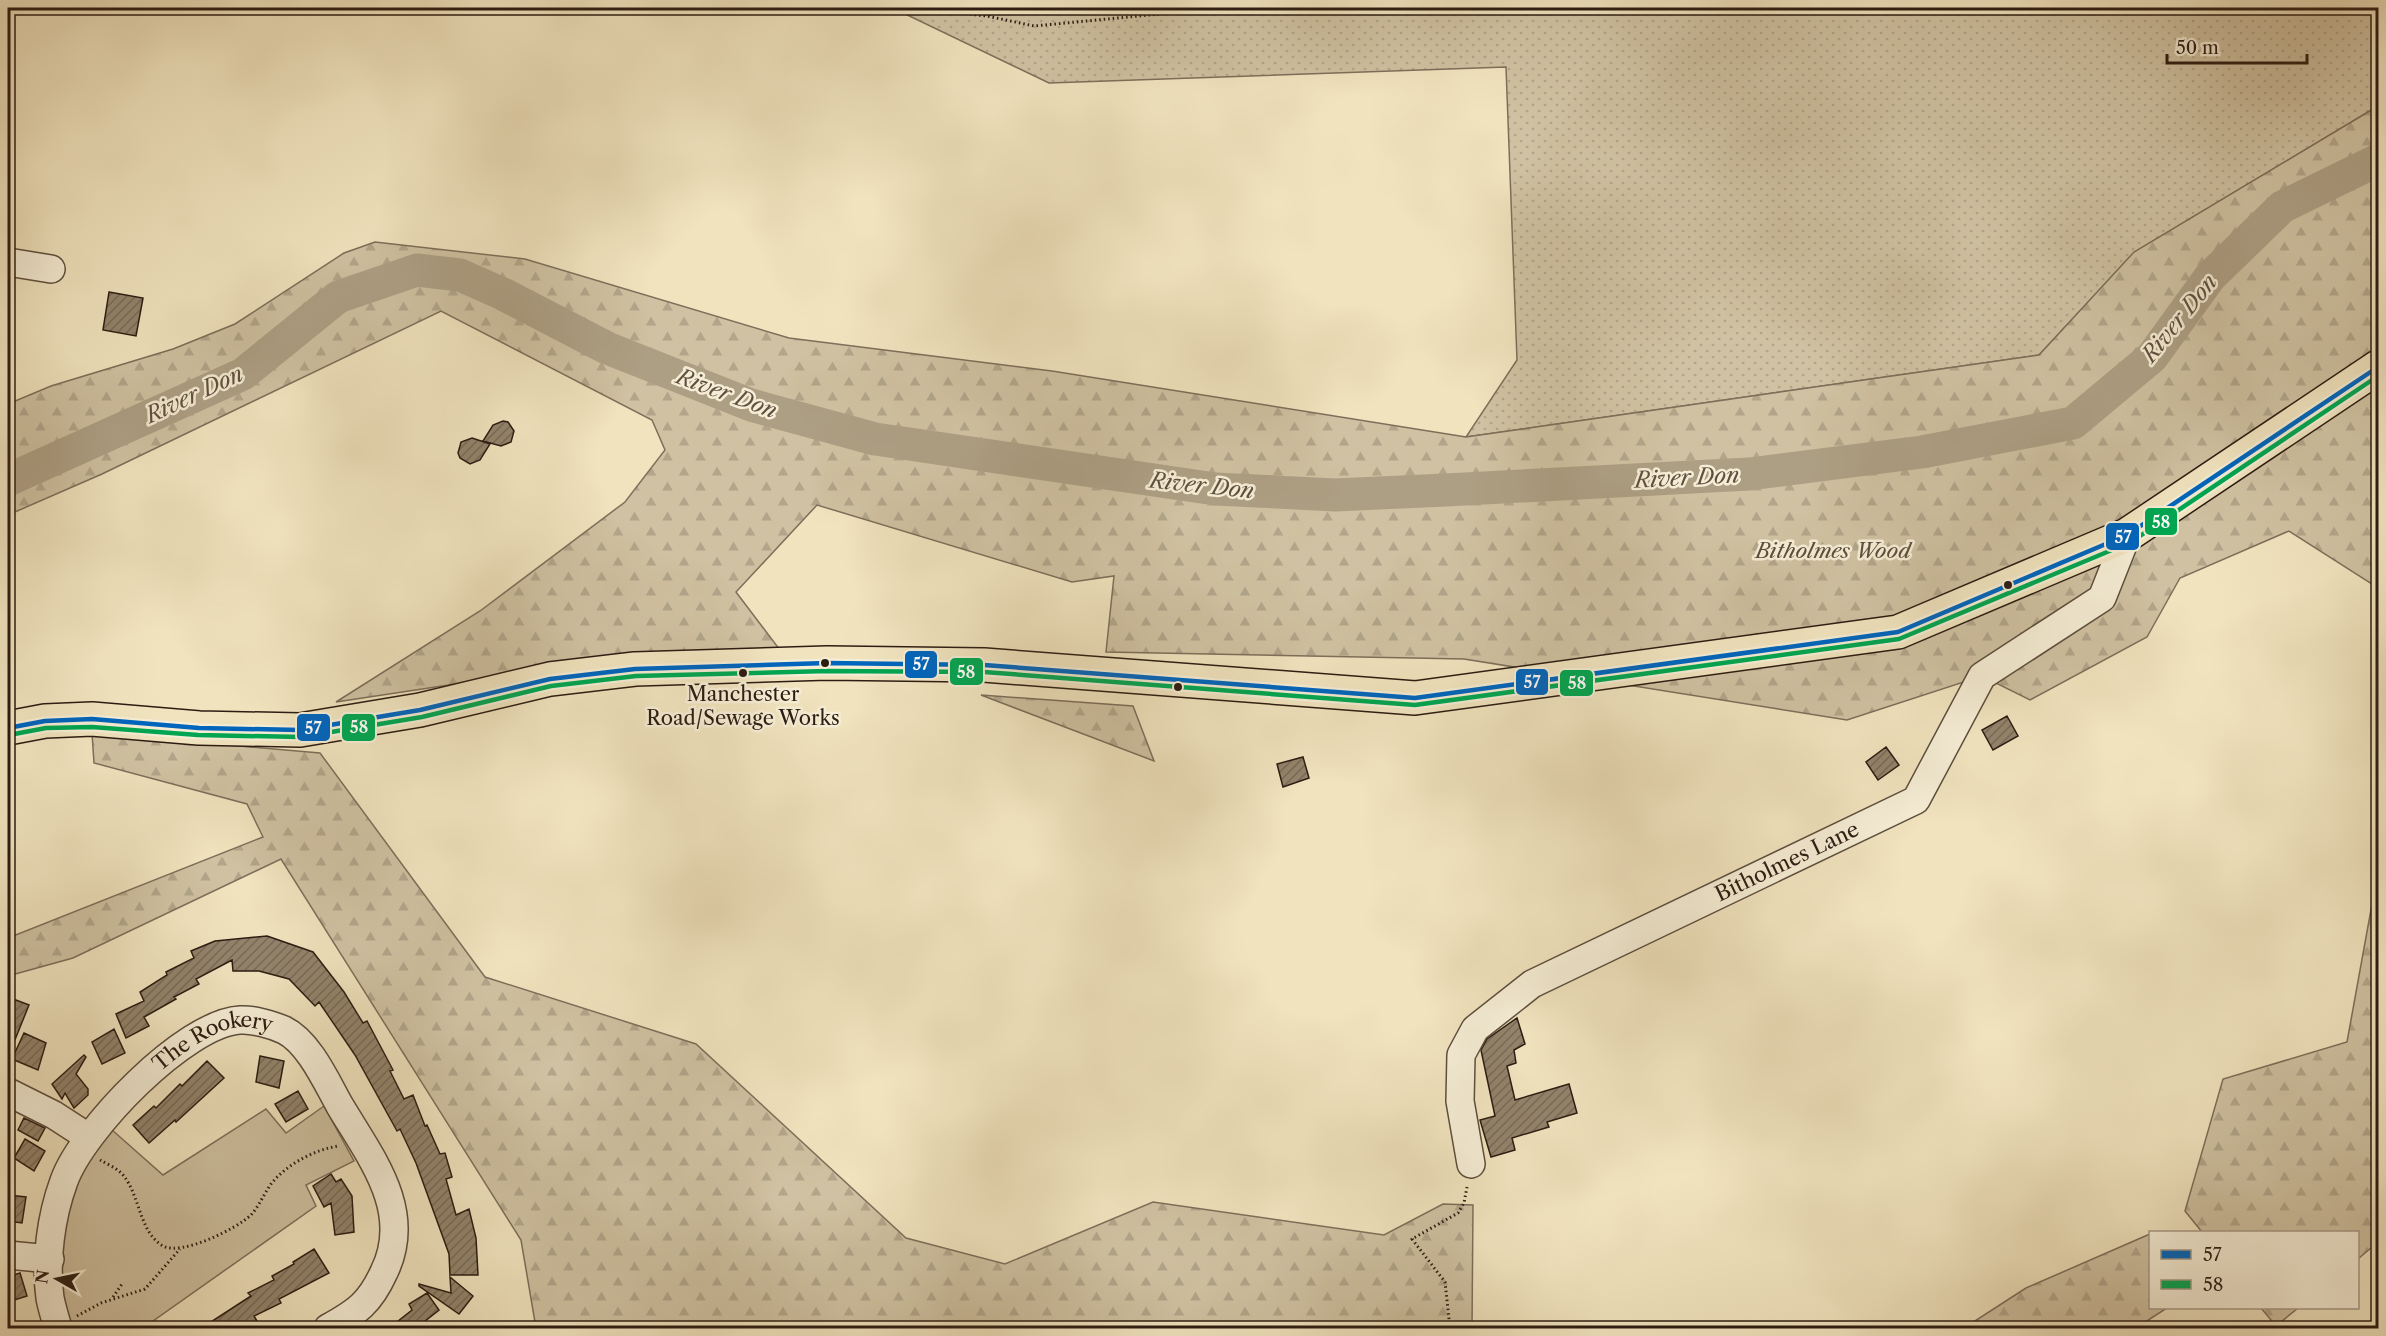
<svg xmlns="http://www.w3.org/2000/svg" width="2386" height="1336" font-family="'Libre Caslon Text',serif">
<defs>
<pattern id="grass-dots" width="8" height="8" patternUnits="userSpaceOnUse" patternTransform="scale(1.5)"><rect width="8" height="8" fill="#cfc1a1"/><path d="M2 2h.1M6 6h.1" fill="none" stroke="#b2a58a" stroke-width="1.8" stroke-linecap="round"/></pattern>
<pattern id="forest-firs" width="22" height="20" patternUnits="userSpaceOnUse" patternTransform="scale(1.5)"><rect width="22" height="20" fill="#cfc1a1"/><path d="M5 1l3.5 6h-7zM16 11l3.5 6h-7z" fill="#b2a58a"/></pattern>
<pattern id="building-hatch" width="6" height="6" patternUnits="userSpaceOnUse" patternTransform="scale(1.5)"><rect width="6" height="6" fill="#92836b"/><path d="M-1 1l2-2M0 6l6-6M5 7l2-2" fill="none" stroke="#776a57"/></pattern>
</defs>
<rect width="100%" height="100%" fill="#f0e3be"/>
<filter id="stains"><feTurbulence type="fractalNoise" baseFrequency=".00333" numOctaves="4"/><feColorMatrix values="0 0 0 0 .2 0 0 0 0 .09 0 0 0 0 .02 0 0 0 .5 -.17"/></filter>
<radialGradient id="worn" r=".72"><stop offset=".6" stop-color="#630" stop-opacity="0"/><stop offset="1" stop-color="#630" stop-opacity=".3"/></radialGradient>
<!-- grass -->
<path fill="url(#grass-dots)" stroke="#7e6e5a" stroke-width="1.5" d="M948 8H2378V106L2135 252 2039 355 1466 437 1517 360 1506 67 1049 83 903 13Z"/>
<!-- forest -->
<path fill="url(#forest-firs)" stroke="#7e6e5a" stroke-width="1.5" d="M2378 106V588L2289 531 2180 578 2147 637 2030 700 1982 676 1847 720 1464 659 1106 652 1114 576 1072 582 817 505 736 592 780 650 600 662 336 702 480 611 625 502 665 450 652 420 441 311 102 474 8 515V404L51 386 173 349 235 324 344 253 375 242 525 259 789 338 1052 371 1466 437 2039 355 2134 252Z
M981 695 1133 706 1154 761Z
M92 733 320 753 485 977 696 1044 906 1238 1005 1264 1153 1202 1384 1235 1443 1204 1473 1205 1472 1328H536L521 1240 281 859 73 958 8 976V938L263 837 247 804 94 763Z
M2378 871V1242L2358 1259V1232H2202L2185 1211 2223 1079 2347 1042Z
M2150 1234V1308H2167L2136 1328H1964L2026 1288Z
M2261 1308H2298L2276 1326Z"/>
<!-- green -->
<path fill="#cfc1a1" stroke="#7e6e5a" stroke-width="1.5" d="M324 1106 354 1161 306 1185 316 1206 143 1328H68L58 1260 74 1182 111 1129 163 1175 266 1109 286 1133Z"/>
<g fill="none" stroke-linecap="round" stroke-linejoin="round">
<!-- river -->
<path stroke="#ad9f84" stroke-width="33" d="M8 480 243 374 338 297 417 270 460 275 503 294 607 348 751 405 875 439 1215 489 1335 495 1446 490 1749 474 1922 452 2073 423 2152 357 2210 277 2282 207 2378 160"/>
</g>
<!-- building -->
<path fill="url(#building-hatch)" stroke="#2c1c12" stroke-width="1.5" d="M109 292 143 298 136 336 103 330Z
M503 421 508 422 514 431 511 442 501 446 483 441 493 425Z
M472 438 490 444 480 460 470 464 460 458 458 453 461 442Z
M2007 716 2018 736 1993 750 1982 730Z
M1886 747 1899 765 1878 780 1866 762Z
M1303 757 1309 778 1283 787 1277 764Z
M267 936 313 952 344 992 363 1023 367 1021 393 1070 390 1071 404 1099 413 1095 425 1126 427 1125 440 1154 445 1153 452 1177 446 1179 456 1215 469 1209 476 1238 478 1275H450L449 1254 416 1163 400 1129 397 1131 355 1055 319 1002 315 1006 289 979 259 971H233L232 960 196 979 199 984 174 997 176 999 144 1017 149 1026 126 1038 116 1014 144 1001 140 992 167 975 166 972 194 958 191 951 215 941Z
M8 997 29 1005 8 1057Z
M1517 1018 1525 1044 1514 1050 1516 1063 1507 1066 1515 1100 1569 1084 1577 1113 1547 1122 1549 1127 1512 1138 1515 1150 1491 1157 1480 1120 1495 1116 1481 1050 1487 1039Z
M114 1029 125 1053 102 1064 92 1042Z
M24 1033 46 1043 38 1070 12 1059Z
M84 1055 86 1057 76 1074 88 1089V1095L74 1108 65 1093 62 1099 52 1084Z
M260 1056 284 1061 279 1088 256 1082Z
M207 1061 224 1078 176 1122 175 1120 149 1143 133 1125 154 1106 156 1108 180 1084 182 1086Z
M298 1091 308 1109 286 1122 275 1104Z
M24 1118 45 1128 38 1141 18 1130Z
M25 1139 45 1151 34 1171 14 1158Z
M331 1174 336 1182 341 1179 352 1196 354 1232 335 1235 331 1203 324 1207 313 1186Z
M8 1195 26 1197 22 1223 8 1221Z
M314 1249 329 1273 279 1299 281 1303 254 1316 257 1321 244 1329H200L251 1296 248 1293 274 1280 272 1276 294 1264 293 1262Z
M20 1273 27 1296 8 1302V1277Z
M450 1277 473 1296 459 1314 419 1286V1284L451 1293Z
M427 1293 439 1310 415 1329H388L412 1310 409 1304Z"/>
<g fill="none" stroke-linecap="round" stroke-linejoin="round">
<!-- minor casing -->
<g stroke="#5d4e3d" stroke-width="30">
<g id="minor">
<path d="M8 262 51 269"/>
<path d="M8 1092 54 1115 88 1137"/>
<path id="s1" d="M1471 1164 1460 1101 1461 1055 1475 1029 1532 984 1916 800 1982 676 2102 598 2127 535"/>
<path d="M8 1255 50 1259"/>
<path id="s2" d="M58 1328C55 1318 52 1308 50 1298 45 1261 51 1216 64 1181 82 1130 185 1023 240 1020 252 1019 273 1025 284 1030 309 1042 327 1083 340 1106 371 1158 414 1211 384 1272 370 1303 357 1312 328 1328"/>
</g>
</g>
<!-- major casing -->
<g stroke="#2c1c12" stroke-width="36">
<path id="major" d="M8 728 45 721 92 719 199 728 300 730 420 710 550 679 635 669 827 663 984 665 1415 698 1898 632 2127 535 2378 367"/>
</g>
<!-- path -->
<path stroke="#2c1c12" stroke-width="3" stroke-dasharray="1.5 3" stroke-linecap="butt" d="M912 8 987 16 1034 26 1223 8
M989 15 1002 8
M100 1160C107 1164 117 1168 123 1175 140 1195 139 1232 163 1246 182 1256 236 1229 251 1215 259 1206 264 1194 271 1184 287 1164 314 1150 338 1146
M113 1297 122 1284
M77 1316 101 1303 145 1289 180 1249
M1450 1328 1445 1282 1412 1239 1458 1213 1464 1203 1467 1187"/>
<!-- minor -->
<use href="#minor" stroke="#f5edd5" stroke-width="27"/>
<!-- major -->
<use href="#major" stroke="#f0e3be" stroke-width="33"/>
<!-- bus-1 casing -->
<g stroke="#f5edd5" stroke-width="9">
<path id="bus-1" d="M8 728 45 721 92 719 199 728 300 730 420 710 550 679 635 669 827 663 984 665 1415 698 1898 632 2127 535 2378 367"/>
</g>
<!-- bus-2 casing -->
<g stroke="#f5edd5" stroke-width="9">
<path id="bus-2" d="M9 735 46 728 92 727 198 735 301 737 422 717 551 686 636 676 827 671 984 672 1415 705 1899 639 2131 542 2378 376"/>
</g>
<!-- bus-1 -->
<use href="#bus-1" stroke="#0065bd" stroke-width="4.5"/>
<!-- bus-2 -->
<use href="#bus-2" stroke="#00a651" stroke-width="4.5"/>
</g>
<!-- markers -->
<g fill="#2c1c12" stroke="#f5edd5" stroke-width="2">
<circle cx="2008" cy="585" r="5"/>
<circle cx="825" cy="663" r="5"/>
<circle cx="743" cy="673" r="5"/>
<circle cx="1178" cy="687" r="5"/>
</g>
<g text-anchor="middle" stroke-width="5" stroke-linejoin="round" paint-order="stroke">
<!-- bus labels -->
<g font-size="20" fill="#2c1c12" stroke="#f5edd5">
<text x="743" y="701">Manchester<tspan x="743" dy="24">Road/Sewage Works</tspan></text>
</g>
<!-- park labels -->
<g font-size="21" font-style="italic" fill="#5d4e3d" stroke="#f5edd5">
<text x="1833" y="558">Bitholmes Wood</text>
</g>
<!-- street labels -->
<g font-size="21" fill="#2c1c12" stroke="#f5edd5">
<text dy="7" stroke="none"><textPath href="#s1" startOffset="495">Bitholmes Lane</textPath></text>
<text dy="7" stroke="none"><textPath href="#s2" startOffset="363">The Rookery</textPath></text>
</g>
<!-- water labels -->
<g font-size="22" font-style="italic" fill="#605040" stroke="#f5edd5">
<text transform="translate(2179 318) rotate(-51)" y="8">River Don</text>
<text transform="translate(727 393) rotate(20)" y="8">River Don</text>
<text transform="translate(194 394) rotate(-25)" y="8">River Don</text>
<text transform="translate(1687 477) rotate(-3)" y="8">River Don</text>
<text transform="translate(1202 485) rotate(6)" y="8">River Don</text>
</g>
</g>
<g stroke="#f5edd5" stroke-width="2">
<rect x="2144" y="507" width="34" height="29" rx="6" fill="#00a651"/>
<rect x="2105" y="522" width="35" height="29" rx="6" fill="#0065bd"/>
<rect x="904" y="650" width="34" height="29" rx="6" fill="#0065bd"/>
<rect x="949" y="657" width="35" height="29" rx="6" fill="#00a651"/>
<rect x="1515" y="668" width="34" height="28" rx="6" fill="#0065bd"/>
<rect x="1559" y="669" width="35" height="28" rx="6" fill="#00a651"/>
<rect x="341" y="713" width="35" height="29" rx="6" fill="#00a651"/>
<rect x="296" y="713" width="35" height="29" rx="6" fill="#0065bd"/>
</g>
<g font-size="16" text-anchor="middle" font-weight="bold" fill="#fff">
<text x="2161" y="528">58</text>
<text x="2123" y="543">57</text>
<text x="921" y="670">57</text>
<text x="966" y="678">58</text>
<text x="1532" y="688">57</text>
<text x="1577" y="689">58</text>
<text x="359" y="733">58</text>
<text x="313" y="734">57</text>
</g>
<!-- margin -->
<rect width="2386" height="1336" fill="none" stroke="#f0e3be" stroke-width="30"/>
<rect x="9" y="9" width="2368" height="1318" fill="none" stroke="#2c1c12" stroke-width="3"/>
<rect x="15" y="15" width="2356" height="1306" fill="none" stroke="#2c1c12" stroke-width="1.5"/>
<!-- legend -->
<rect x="2149" y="1231" width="210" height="78" fill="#f5edd5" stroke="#a59987" stroke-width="1.5"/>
<rect x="2161" y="1250" width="30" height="9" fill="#0065bd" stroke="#a59987" stroke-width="1.5"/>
<text x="2203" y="1261" font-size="18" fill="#2c1c12">57</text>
<rect x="2161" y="1280" width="30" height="9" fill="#00a651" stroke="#a59987" stroke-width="1.5"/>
<text x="2203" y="1291" font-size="18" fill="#2c1c12">58</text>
<!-- north arrow -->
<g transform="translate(57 1279) rotate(279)" stroke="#f5edd5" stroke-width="4.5" paint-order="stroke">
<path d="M0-4.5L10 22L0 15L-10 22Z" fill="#2c1c12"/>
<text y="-9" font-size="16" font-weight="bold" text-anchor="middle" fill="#2c1c12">N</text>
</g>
<!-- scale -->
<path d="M2167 54v9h140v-9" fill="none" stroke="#2c1c12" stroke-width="3"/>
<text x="2176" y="54" font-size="18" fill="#2c1c12" stroke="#f5edd5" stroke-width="4.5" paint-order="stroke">50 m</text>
<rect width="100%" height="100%" filter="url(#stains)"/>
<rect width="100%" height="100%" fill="url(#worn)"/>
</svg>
